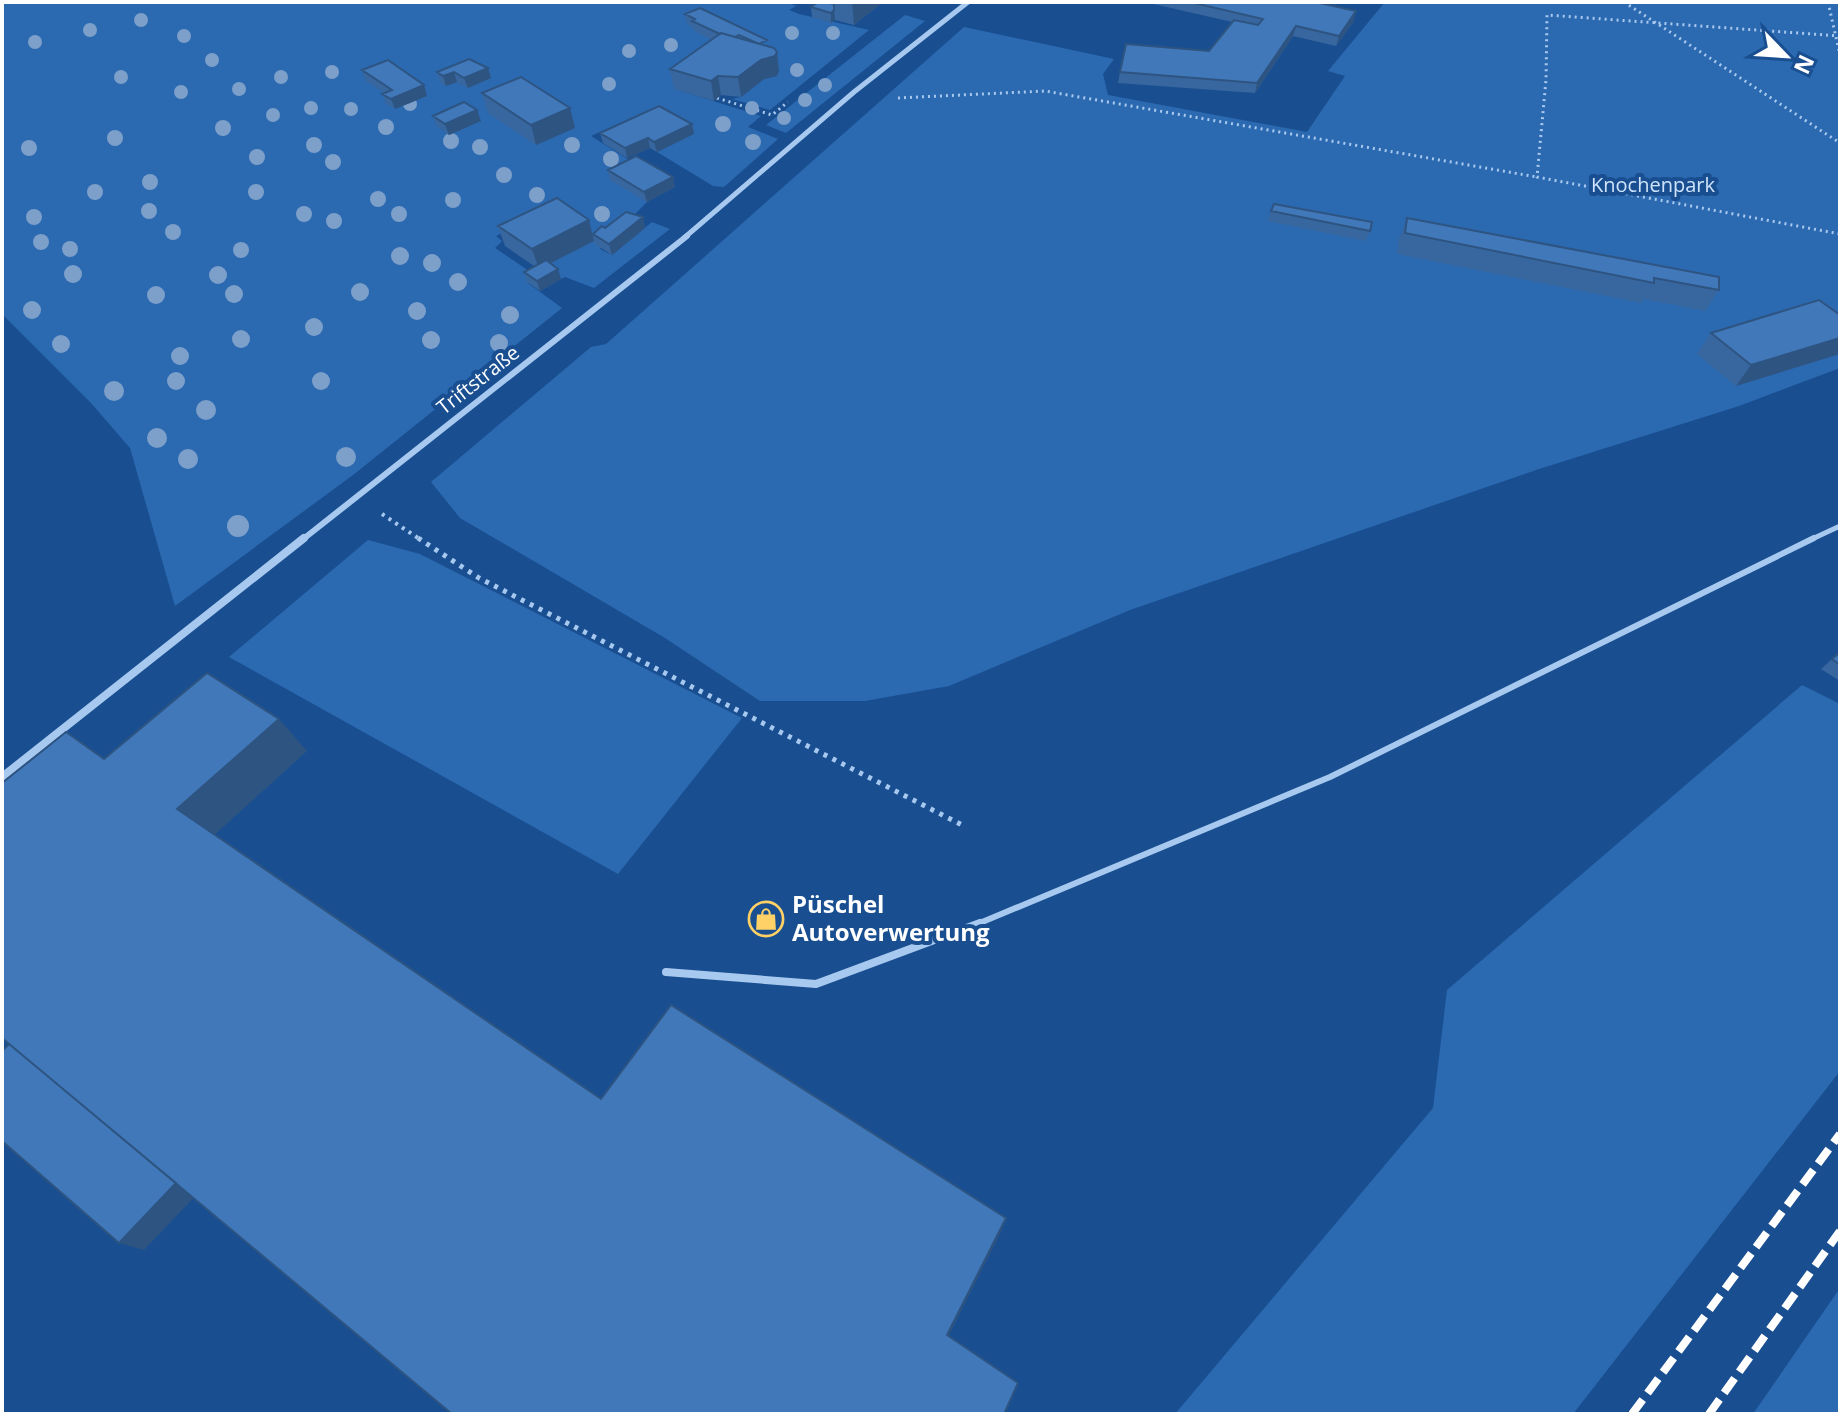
<svg xmlns="http://www.w3.org/2000/svg" width="1842" height="1416" font-family="'Open Sans',sans-serif">
<rect width="100%" height="100%" fill="#194f91"/>
<!-- green -->
<path fill="#2b69b0" d="M2 2H786L796 6 789 10 799 14 869 30 770 110 732 99 741 97 764 79 777 76V69L675 89 761 116 748 127 778 139 724 187 713 186 657 152 693 134 649 110 591 136 639 166 647 202 600 249 612 255 652 222 670 229 594 288 565 277 561 279 544 266 523 223 496 236 502 241 495 248 538 277 528 283 562 308 353 475 175 606 130 448 91 403 2 314Z
M1385 2H1840V368L1739 406 1536 470 1130 610 949 686 865 701H760L665 638 460 518 431 482 591 347 606 344 964 27 1114 59 1103 74 1108 95 1307 132 1345 76 1328 71Z
M905 15 925 21 786 133 766 125Z
M368 540 420 554 742 718 618 874 229 657Z
M1802 685 1840 704V1071L1573 1414H1175L1433 1108 1447 990Z
M1840 1288V1414H1753Z"/>
<g fill="none" stroke-linecap="round" stroke-linejoin="round">
<!-- path-far2 -->
<path stroke="#a8c9ef" stroke-width="3" stroke-dasharray="2 4" stroke-linecap="butt" d="M1624 2 1840 143
M1828 2 1840 55
M1840 36 1547 15 1546 80 1537 177 1840 234
M717 98 772 115 788 102
M898 98 1045 91 1537 177"/>
<!-- path-far1 -->
<path stroke="#a8c9ef" stroke-width="4" stroke-dasharray="3 5" stroke-linecap="butt" d="M382 514 421 540"/>
<!-- path -->
<path stroke="#a8c9ef" stroke-width="5" stroke-dasharray="4 6" stroke-linecap="butt" d="M418 538 479 578 966 827"/>
<!-- service-far2 -->
<path stroke="#a8c9ef" stroke-width="5" d="M1810 540 1840 526"/>
<!-- service-far1 -->
<path stroke="#a8c9ef" stroke-width="6" d="M975 925 1330 777 1814 538"/>
<!-- service -->
<path stroke="#a8c9ef" stroke-width="8" d="M666 972 816 984 980 923"/>
<!-- minor-far2 -->
<path stroke="#a8c9ef" stroke-width="5" d="M684 238 854 92 968 2"/>
<!-- minor-far1 -->
<path stroke="#a8c9ef" stroke-width="6" d="M302 540 687 236"/>
<!-- minor -->
<path stroke="#a8c9ef" stroke-width="8" d="M2 777 304 538"/>
<!-- rail -->
<path stroke="#fff" stroke-width="8" stroke-dasharray="18 8" stroke-linecap="butt" d="M1632 1414 1840 1134
M1709 1414 1840 1231"/>
</g>
<!-- trees -->
<g fill="#7da0cb">
<circle cx="141" cy="20" r="7"/>
<circle cx="90" cy="30" r="7"/>
<circle cx="792" cy="33" r="7"/>
<circle cx="833" cy="33" r="7"/>
<circle cx="184" cy="36" r="7"/>
<circle cx="35" cy="42" r="7"/>
<circle cx="671" cy="45" r="7"/>
<circle cx="629" cy="51" r="7"/>
<circle cx="212" cy="60" r="7"/>
<circle cx="797" cy="70" r="7"/>
<circle cx="332" cy="72" r="7"/>
<circle cx="121" cy="77" r="7"/>
<circle cx="281" cy="77" r="7"/>
<circle cx="609" cy="84" r="7"/>
<circle cx="825" cy="85" r="7"/>
<circle cx="239" cy="89" r="7"/>
<circle cx="181" cy="92" r="7"/>
<circle cx="805" cy="100" r="7"/>
<circle cx="410" cy="104" r="7"/>
<circle cx="311" cy="108" r="7"/>
<circle cx="752" cy="108" r="7"/>
<circle cx="351" cy="109" r="7"/>
<circle cx="273" cy="115" r="7"/>
<circle cx="784" cy="118" r="7"/>
<circle cx="723" cy="124" r="8"/>
<circle cx="386" cy="127" r="8"/>
<circle cx="223" cy="128" r="8"/>
<circle cx="115" cy="138" r="8"/>
<circle cx="451" cy="141" r="8"/>
<circle cx="753" cy="142" r="8"/>
<circle cx="314" cy="145" r="8"/>
<circle cx="572" cy="145" r="8"/>
<circle cx="480" cy="147" r="8"/>
<circle cx="29" cy="148" r="8"/>
<circle cx="257" cy="157" r="8"/>
<circle cx="611" cy="159" r="8"/>
<circle cx="333" cy="162" r="8"/>
<circle cx="504" cy="175" r="8"/>
<circle cx="150" cy="182" r="8"/>
<circle cx="95" cy="192" r="8"/>
<circle cx="256" cy="192" r="8"/>
<circle cx="537" cy="195" r="8"/>
<circle cx="378" cy="199" r="8"/>
<circle cx="453" cy="200" r="8"/>
<circle cx="149" cy="211" r="8"/>
<circle cx="304" cy="214" r="8"/>
<circle cx="399" cy="214" r="8"/>
<circle cx="602" cy="214" r="8"/>
<circle cx="34" cy="217" r="8"/>
<circle cx="334" cy="221" r="8"/>
<circle cx="173" cy="232" r="8"/>
<circle cx="41" cy="242" r="8"/>
<circle cx="70" cy="249" r="8"/>
<circle cx="241" cy="250" r="8"/>
<circle cx="400" cy="256" r="9"/>
<circle cx="432" cy="263" r="9"/>
<circle cx="73" cy="274" r="9"/>
<circle cx="218" cy="275" r="9"/>
<circle cx="458" cy="282" r="9"/>
<circle cx="360" cy="292" r="9"/>
<circle cx="234" cy="294" r="9"/>
<circle cx="156" cy="295" r="9"/>
<circle cx="32" cy="310" r="9"/>
<circle cx="417" cy="311" r="9"/>
<circle cx="510" cy="315" r="9"/>
<circle cx="314" cy="327" r="9"/>
<circle cx="241" cy="339" r="9"/>
<circle cx="431" cy="340" r="9"/>
<circle cx="499" cy="343" r="9"/>
<circle cx="61" cy="344" r="9"/>
<circle cx="180" cy="356" r="9"/>
<circle cx="176" cy="381" r="9"/>
<circle cx="321" cy="381" r="9"/>
<circle cx="114" cy="391" r="10"/>
<circle cx="206" cy="410" r="10"/>
<circle cx="157" cy="438" r="10"/>
<circle cx="346" cy="457" r="10"/>
<circle cx="188" cy="459" r="10"/>
<circle cx="238" cy="526" r="11"/>
</g>
<!-- wall -->
<path fill="#38679f" d="M816 2H883L854 25 835 20 831 23 812 17 811 7 816 3Z
M1145 2H1315L1354 21 1336 46 1293 36 1255 93 1118 83 1120 72 1209 51 1232 22Z
M685 14 768 46 777 52 779 71 777 76 764 79 741 97 721 95 714 101 674 89 670 69 712 40 693 30V27L687 24Z
M469 59 491 78 468 88 457 82 446 86 440 82 437 72Z
M362 70 427 96 395 109 386 104 382 94 385 93 366 81Z
M482 93 570 108 575 128 536 145 488 113Z
M477 110 481 121 449 135 437 126 433 116Z
M692 124 694 134 657 152 650 148 627 158 603 143 600 133Z
M608 170 675 187 647 202 610 180Z
M1271 211 1370 231 1366 241 1268 221Z
M643 217 645 228 612 255 595 244 594 241 551 263 561 279 540 291 527 282 524 272 534 266 505 246 498 226 593 233 605 228Z
M1407 218 1719 290 1705 311 1644 299 1641 303 1397 254 1399 239Z
M1819 300 1736 386 1697 354 1711 333Z
M1840 652V681L1821 669Z"/>
<!-- shaded-wall -->
<path fill="#2e5482" d="M852 2H883L854 25Z
M834 10 835 20 831 23V13Z
M1356 11 1354 21 1336 46 1339 36Z
M1296 26 1293 36 1255 93 1257 83Z
M777 52 779 71 777 76 764 79 741 97 738 77 761 60Z
M488 68 491 78 468 88 464 78Z
M454 72 457 82 446 86 443 76Z
M718 76 721 95 714 101 711 81Z
M424 85 427 96 395 109 391 99Z
M570 108 575 128 536 145 531 125Z
M477 110 481 121 449 135 445 124Z
M692 124 694 134 657 152 654 142Z
M648 138 650 148 627 158 625 148Z
M673 177 675 187 647 202 644 192Z
M643 217 645 228 612 255 609 244Z
M589 220 594 241 539 269 532 249Z
M558 269 561 279 540 291 537 281Z
M1840 338V354L1736 386 1751 365Z
M279 719 307 751 210 839 177 809Z
M180 1178 203 1188 144 1250 119 1243Z
M1006 1218 1001 1232 945 1343 947 1335Z"/>
<!-- building -->
<path fill="#4178b9" stroke="#2e5482" stroke-width="2" d="M818 2H825L834 4V10L831 13 811 7Z
M1190 2H1315L1356 11 1339 36 1296 26 1257 83 1120 72 1126 44 1209 51 1234 20 1258 25 1263 19Z
M700 8 767 40 759 44 739 35 735 37 721 33 720 34 692 21 695 19 685 14Z
M721 33 774 48 777 52 775 56 761 60 738 77 718 76 711 81 670 69Z
M469 59 488 68 464 78 454 72 443 76 437 72Z
M388 60 424 85 391 99 382 94 392 90 362 70Z
M521 77 570 108 531 125 482 93Z
M464 102 477 110 445 124 433 116Z
M659 106 692 124 654 142 648 138 625 148 600 133Z
M636 156 673 177 644 192 608 170Z
M557 198 589 220 532 249 498 226Z
M1274 204 1372 222 1370 231 1271 211Z
M626 212 643 217 609 244 593 234 602 226 605 228Z
M1407 218 1719 277V290L1654 278V283L1405 233Z
M546 260 558 269 537 281 524 272Z
M1819 300 1840 315V338L1751 365 1711 333Z
M1840 652V665L1832 659Z
M207 673 279 719 177 809 601 1099 671 1005 1006 1218 947 1335 1018 1383 1004 1414H452L2 1038V783L66 732 104 759Z
M9 1044 176 1183 119 1243 2 1141V1051Z"/>
<!-- icons -->
<defs>
<g id="shop-ring" transform="scale(1.8)"><circle r="9.5" fill="#194f91" stroke="#ffd166" stroke-width="1.5"/><path d="M-5-2.5h2.3a2.7 3.5 0 0 1 5.4 0H5L5.5 6h-11ZM-1.5-2.5h3a1.5 2.3 0 0 0-3 0Z" fill="#ffd166"/></g>
</defs>
<g fill-rule="evenodd">
<use href="#shop-ring" x="766" y="919"/>
</g>
<g text-anchor="middle" stroke-width="8" stroke-linejoin="round" paint-order="stroke">
<!-- far-park labels -->
<g font-size="20" fill="#cee3fb" stroke="#194f91">
<text x="1653" y="192">Knochenpark</text>
</g>
<!-- far-street labels -->
<g font-size="20" fill="#fff" stroke="#194f91">
<text transform="translate(478 380) rotate(-38)" y="7">Triftstraße</text>
</g>
<!-- poi labels -->
<g font-size="24" font-weight="bold" fill="#fff" stroke="#194f91" text-anchor="start">
<text x="792" y="913">Püschel<tspan x="792" dy="28">Autoverwertung</tspan></text>
</g>
</g>
<!-- border -->
<rect width="1842" height="1416" fill="none" stroke="#ffffff" stroke-width="8"/>
<!-- north arrow -->
<g transform="translate(1786 56) rotate(115)" stroke="#194f91" stroke-width="6" paint-order="stroke">
<path d="M0-6L14 30L0 20L-14 30Z" fill="#ffffff"/>
<text y="-12" font-size="22" font-weight="bold" text-anchor="middle" fill="#ffffff">N</text>
</g>
</svg>
